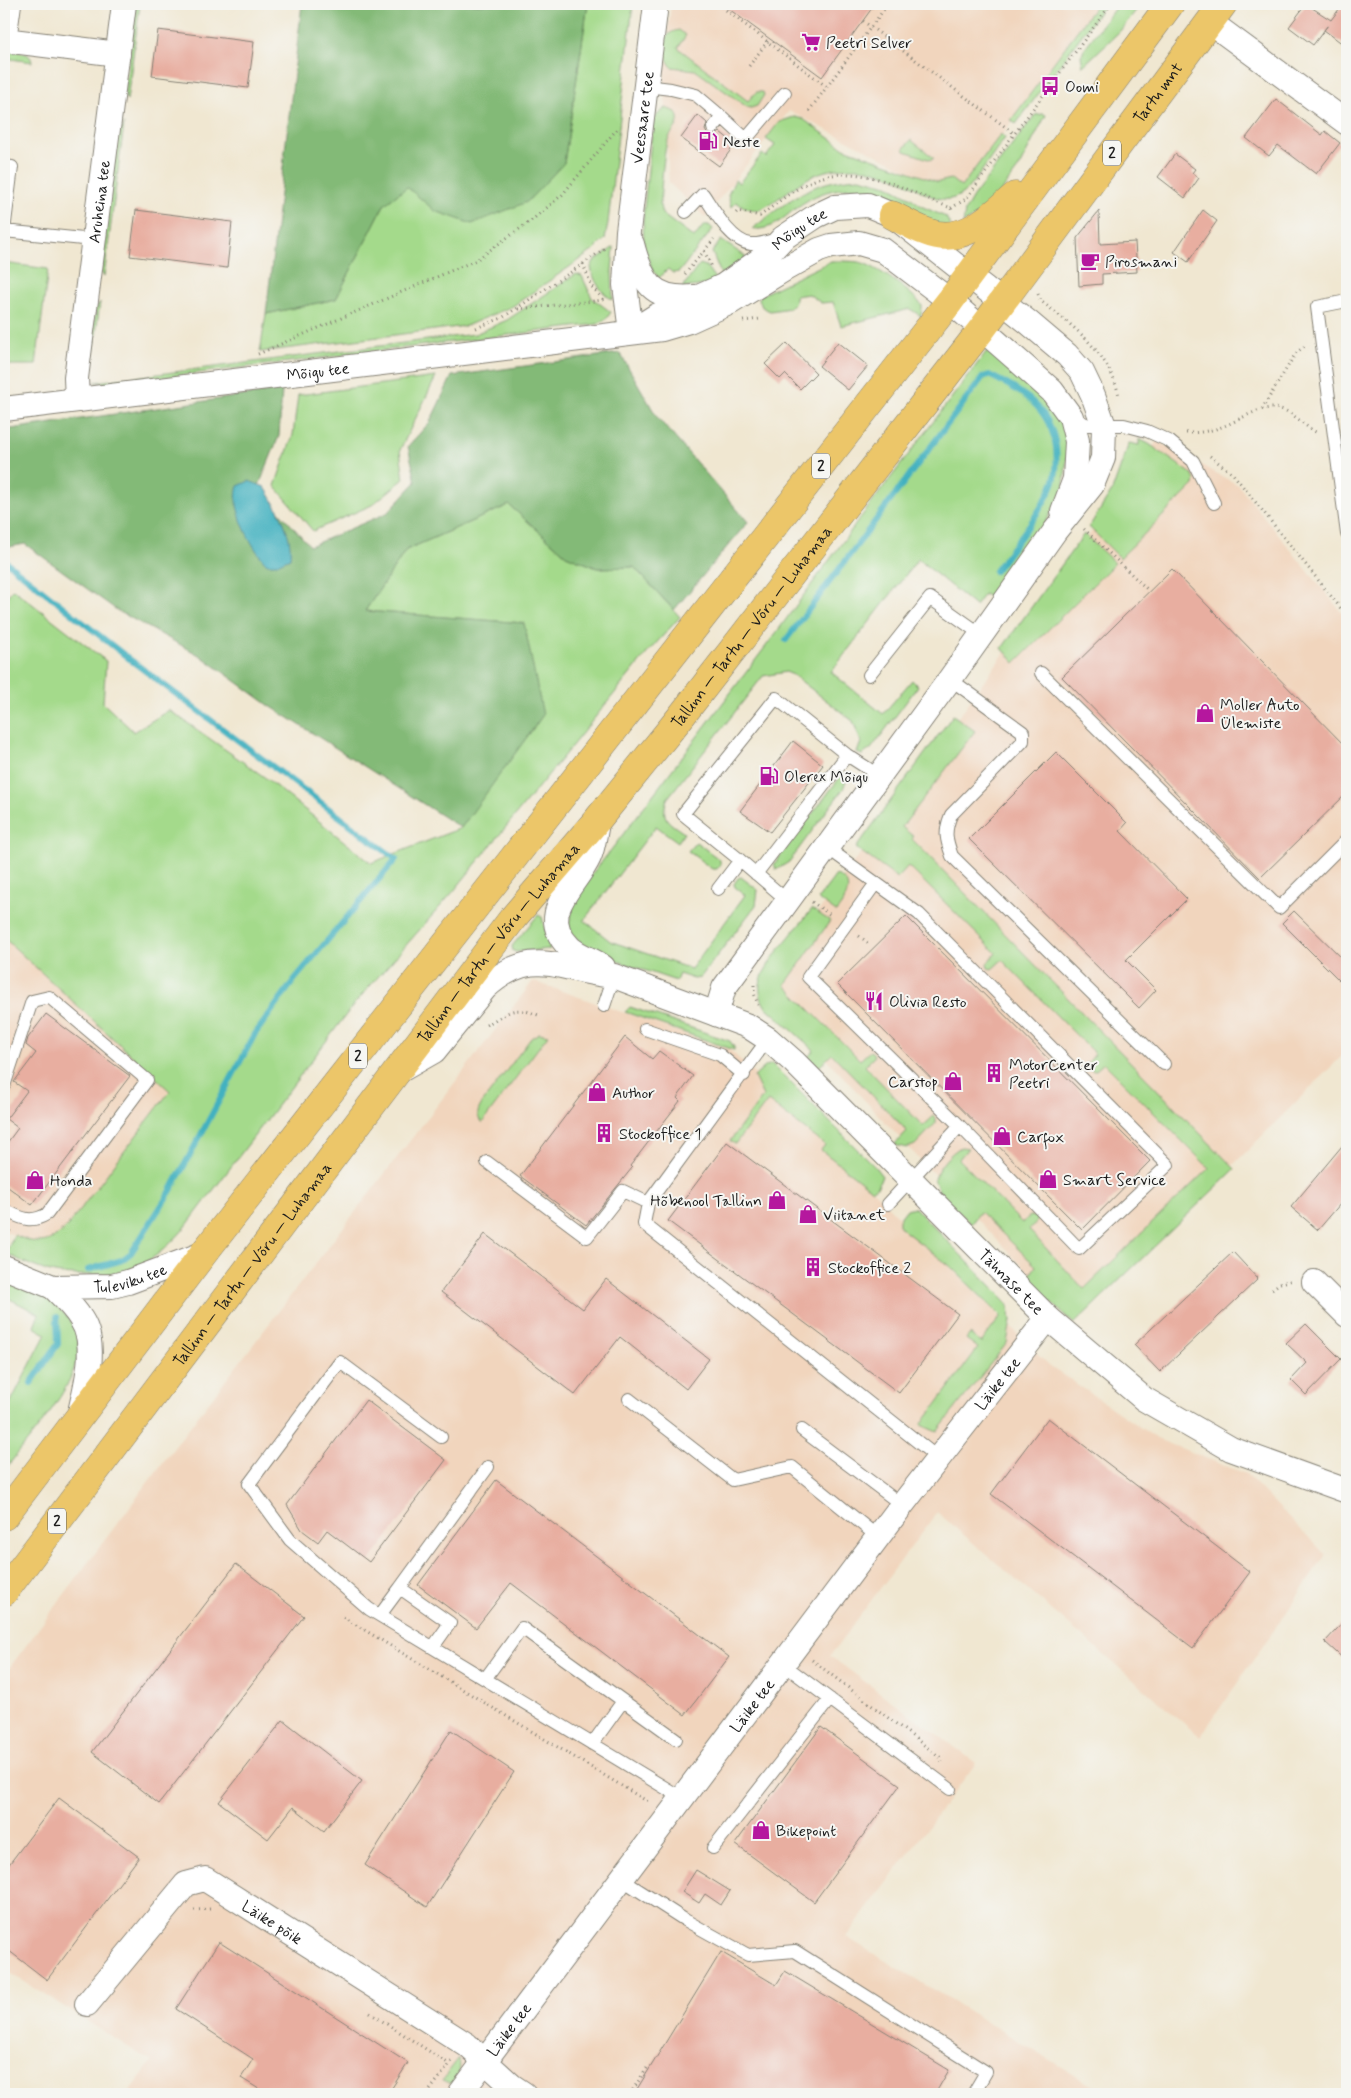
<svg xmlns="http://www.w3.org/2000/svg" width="1351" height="2098" font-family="Mynerve,sans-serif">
<rect width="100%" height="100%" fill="#f6f6f2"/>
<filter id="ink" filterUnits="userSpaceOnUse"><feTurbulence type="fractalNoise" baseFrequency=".02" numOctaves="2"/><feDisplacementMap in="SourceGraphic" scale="10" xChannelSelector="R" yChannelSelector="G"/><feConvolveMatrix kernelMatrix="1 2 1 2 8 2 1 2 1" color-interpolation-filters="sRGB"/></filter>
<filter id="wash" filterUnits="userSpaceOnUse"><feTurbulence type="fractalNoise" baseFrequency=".0096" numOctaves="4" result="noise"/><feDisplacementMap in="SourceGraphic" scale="20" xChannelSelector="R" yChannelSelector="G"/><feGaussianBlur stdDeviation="1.12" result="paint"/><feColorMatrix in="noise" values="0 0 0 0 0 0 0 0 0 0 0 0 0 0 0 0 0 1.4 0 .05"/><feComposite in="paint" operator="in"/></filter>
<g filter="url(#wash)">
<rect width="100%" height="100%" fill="#f0e7d1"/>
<!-- built -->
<path fill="#f1d5bd" d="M671 4H1100L957 195 789 111 705 217 669 183 664 70Z
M1157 441 1238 485 1347 619V1051L1076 1322 909 1148 771 999 769 980Z
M4 938 176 1088 59 1254 4 1231Z
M533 981 730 1050 1049 1365 1157 1439 1246 1474 1326 1555 1200 1737 937 1512 830 1656 976 1763 846 1937 1106 2094H127L152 2062 4 1969V1675L182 1437Z"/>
<!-- green -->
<path fill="#a4da8b" stroke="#607b54" d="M136 4H140L127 100 124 96Z
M588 4H633L608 223 605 239 594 250 513 306 466 326 260 352 266 314 336 299 384 205 407 186 435 211 564 163Z
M1097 4H1105L1016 124 1011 120Z
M1118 4H1141L1120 31 1083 66 1081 56 1084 49Z
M679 30 686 35 678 48 748 101 756 92H763L764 95 757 106 751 108 747 107 695 70 672 67C661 54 659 33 679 30Z
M4 51C14 52 30 49 32 62L4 58Z
M666 108 676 112C683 125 672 129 668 140 663 151 661 192 660 206L662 214 694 238 704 225H709L713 229 679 272 673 273 668 269 659 278 653 271 644 247 643 219 653 121 657 115Z
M1043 114 1046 115 1018 169 990 206 963 224 965 211 973 197 1035 115Z
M794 117 803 119 844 148 938 182 951 179 961 187 1001 134 1005 138C994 153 975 183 963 193 942 210 920 188 900 180 891 176 881 173 871 170 861 167 848 168 837 169 804 172 784 199 757 211L746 208 736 202 731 207 728 195 735 180 739 183 762 154 766 157 775 145 766 139 779 122Z
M124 124 104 277 101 272 117 136Z
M911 140 933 157V159L931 160 905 151 904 148Z
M860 178 887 185 911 198 923 207 946 217 951 227C944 226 935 225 928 223 921 219 913 211 907 206 891 194 869 187 849 188 834 189 818 193 805 202 786 213 777 231 752 229 790 200 810 180 860 178Z
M721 240 745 256V259L722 277 712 252Z
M614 247 612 271 613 300C601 293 593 280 591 267L594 261Z
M831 261C840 261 850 261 859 262 875 265 914 293 922 306L921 316 910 309 841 326 833 302 821 303 809 294 795 296V302L790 308 770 311 762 307 759 299 761 295Z
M4 263 48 269 36 365H4Z
M700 264 706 266 716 280 706 285 682 288Z
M576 274 582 276 592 298 611 312 607 318 598 324 109 384 95 382 475 334 507 320Z
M100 302 91 373 88 367 96 307Z
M987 351 1040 390 1056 411 1064 429 1068 451 1063 491 1042 529 991 598 984 594 975 606 918 559 831 672 883 714 912 680 918 686 871 749 862 755 857 753 861 742 853 721 793 675 786 672 763 676 667 799C660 820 669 822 684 833L678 842 656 826 584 920 610 941 691 969 745 895 735 887 734 884 738 878 741 877 758 890 756 905 700 978 694 979 679 974 676 981 591 952 570 932 569 923 577 892 608 854 776 633 861 517Z
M436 377 400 450 404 479 372 505 313 531 275 486 293 435 298 395Z
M1139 439 1149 444 1192 474 1195 480 1194 485 1120 558 1089 527 1112 491 1129 443 1139 445Z
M509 505 566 555 597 568 634 567 680 617 649 651 453 892 355 1003 184 1229C152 1264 133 1274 87 1275 71 1275 56 1275 41 1269 29 1265 17 1259 6 1253L14 1235C38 1245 47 1246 67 1227L170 1091 4 938V600L13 589 106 661 103 703 134 732 169 710 263 776 371 863 461 828 524 623 365 611 406 550Z
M1084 534 1115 563 1015 663 1002 648Z
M953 715 975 731 902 827 914 837 912 839 1235 1169 1074 1324 1027 1279 1036 1266 980 1212 971 1224 940 1193 934 1179C938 1167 950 1153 961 1147L968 1148 959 1159 1022 1223 1030 1216 1036 1217 1037 1221 1029 1230 1084 1289 1209 1168 1104 1063 1096 1070 1093 1071 1087 1064 1095 1054 1002 960 992 969 988 968 987 964 996 953 908 866 897 878 856 848Z
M844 775 847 778 843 789 789 862 776 870 774 864 841 776Z
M696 842 720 860V866L717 869H712L688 851Z
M836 875C857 882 845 901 836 912L818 899Z
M812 909 830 921 785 985 860 1060 870 1051 873 1053 874 1057 865 1066 923 1126 934 1116 936 1118V1123L915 1145 907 1148 894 1145 907 1131 832 1054 819 1067 808 1057 814 1050 765 1006C761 999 759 992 760 984 765 961 798 928 812 909Z
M538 915 542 917 550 949 516 952 513 951 512 946Z
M630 1007 730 1041 734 1047V1050L625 1012Z
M539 1033 548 1035 482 1123C475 1115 478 1110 483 1102L531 1038Z
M772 1064 875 1167 882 1176 878 1186 872 1190 821 1150 825 1145 768 1101 735 1144 730 1141 763 1096 754 1077 766 1066Z
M914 1207 1005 1300 1009 1307 1011 1320 1007 1343 937 1432 921 1425 978 1348 966 1339 970 1334 981 1343 1001 1316 950 1266 903 1230 899 1225V1219L907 1209Z
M4 1282C48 1293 95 1321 72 1374 59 1406 25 1443 4 1471V1415L46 1334 34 1327 39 1314 4 1296Z
M459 2058C461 2070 460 2075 452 2084L442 2080Z"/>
<!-- forest -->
<path fill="#83ba77" stroke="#506b4a" d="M302 4H588L564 163 527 202 472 224 435 211 407 187 384 205 336 299 266 314Z
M620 353 657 417 748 522 674 610 634 567 597 568 566 555 509 505 406 550 365 611 524 623 543 715 461 828 270 706 201 656 118 611 25 544 4 548V430L282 390 279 436 258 488 310 546 387 513 416 482 408 446 430 422 452 376Z"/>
<!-- water -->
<path fill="#43b1c0" stroke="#30666e" d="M249 481 265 487C277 507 293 534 290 558L277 564H267C252 549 230 507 238 486Z"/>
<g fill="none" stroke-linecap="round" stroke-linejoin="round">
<!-- stream -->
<path stroke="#43b1c0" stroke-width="6" d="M4 560 132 661 396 859 295 979 255 1034 170 1192 131 1253 122 1260 88 1270
M786 640 983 377 989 375C1022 391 1050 407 1056 447 1057 458 1057 470 1054 481 1044 510 1013 546 995 571
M31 1383 58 1344 57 1317"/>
</g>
<g id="blocks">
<!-- building -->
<path fill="#e8aea0" d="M722 4H875L822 77Z
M1306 4 1331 20 1343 4H1347V47L1324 30 1328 25 1313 45 1289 27Z
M158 30 254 42 248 88 152 76Z
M1276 99 1322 135 1325 131 1340 143 1316 174 1278 145 1269 156 1246 138Z
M698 115 707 123 705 130 708 135 715 136 720 132 735 144 719 166 681 138Z
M1175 154 1195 169 1192 173 1199 178 1185 198 1158 177Z
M136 210 232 222 227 268 130 256Z
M1203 210 1217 221 1188 262 1174 252Z
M1099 211 1100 244 1135 242 1137 272 1102 274V284L1079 286 1077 238Z
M838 342 868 366 848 390 819 366Z
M787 343 816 373 800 389 785 374 780 379 765 364Z
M1172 569 1347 748V793L1260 878 1062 677Z
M793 741 823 765 770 832 740 811Z
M1056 752 1127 823 1120 831 1187 899 1126 960 1156 990 1139 1008 969 839Z
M1294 911 1347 963V988L1282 923Z
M906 916 1150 1161 1082 1230 837 984Z
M46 1014 130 1076 32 1205 4 1184V1147L18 1128 6 1119 27 1091 14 1082 36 1053 26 1045 28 1038Z
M625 1037 652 1059 659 1051 693 1076 677 1098 680 1101 630 1166 632 1168 586 1225 520 1176Z
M1347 1140V1196L1318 1230 1291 1207Z
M727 1142 958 1314 899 1393 668 1221Z
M485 1234 583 1309 606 1279 709 1359 686 1389 620 1337 575 1395 441 1292Z
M1233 1252 1258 1279 1160 1372 1134 1345Z
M1306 1324 1341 1359 1306 1395 1291 1380 1307 1363 1286 1343Z
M366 1400 446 1460 369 1562 327 1530 318 1542 302 1530 287 1505Z
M1048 1418 1250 1572 1193 1648 991 1494Z
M496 1480 729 1657 685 1715 511 1583 476 1628 418 1585Z
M236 1564 304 1616 159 1804 92 1752Z
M1347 1618V1662L1325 1642Z
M283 1720 362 1781 324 1831 293 1807 268 1839 219 1802Z
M821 1727 900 1785 814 1902 735 1844Z
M451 1730 514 1772 427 1907 365 1865Z
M59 1798 139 1857 47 1980 4 1947V1871Z
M696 1870 730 1891 721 1905 705 1894 699 1903 682 1892Z
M219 1942 408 2063 388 2094H267L241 2078 253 2059 176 2009Z
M721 1952 776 1985 785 1971 949 2070 935 2094H634Z"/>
</g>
</g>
<g filter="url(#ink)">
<use href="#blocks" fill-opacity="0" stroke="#868276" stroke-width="1"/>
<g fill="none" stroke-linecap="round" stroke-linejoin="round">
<!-- service casing -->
<g stroke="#868276" stroke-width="14">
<path id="service" d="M646 86 671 89 696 95 722 117 713 128
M722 117 746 139 785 93
M4 166 12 167 4 231 93 240
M686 212 703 194C713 209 731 242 751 244 760 245 769 241 778 239
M1347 301 1317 307 1347 534
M1071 417 1088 425H1124L1147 431 1169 441 1193 461 1214 503
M1041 673 1279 908 1347 840
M869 675 930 598 982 635
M950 679 1023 732V741L951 815C944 832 946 839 952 856L1164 1064
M826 847 919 914 1168 1165 1079 1249 960 1126 808 977 876 883
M740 860 683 814 776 698 847 755 878 775
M756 874 847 755
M718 889 740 860 788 901
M604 1006 614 976
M645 1029 720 1055 744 1075
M768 1039 648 1203 644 1224 938 1458
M4 1086 32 1001 49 997 147 1080 47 1214C30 1224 21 1218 4 1210
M487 1162 587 1237 623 1191 648 1203
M888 1204 960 1126
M629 1399 733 1480 792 1467 878 1537
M802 1430 902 1505
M441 1437 340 1362 249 1484 290 1540 369 1609 682 1798
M400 1588 488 1467
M380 1615 400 1588 450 1623 433 1647
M783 1664 950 1789
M485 1679 522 1628 676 1739
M592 1744 623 1701
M713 1848 830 1699
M621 1879 685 1920 748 1955 795 1951 986 2072 973 2094"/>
</g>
<!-- minor casing -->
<g stroke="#868276" stroke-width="26">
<g id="minor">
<path d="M9 4 4 40 118 54"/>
<path d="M1210 22 1347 123"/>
<path d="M632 244C642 282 652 301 695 297"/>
<path id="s1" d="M631 332 656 316 723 286 767 255 783 238 816 216 835 207 868 205 892 215 1028 322 1067 355 1082 372 1093 395 1104 426 1103 458 1092 485 1055 531 950 679 724 988 716 1014"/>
<path id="s2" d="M631 332 625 285 628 231 656 4"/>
<path id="s3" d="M77 400 76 378 124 4"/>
<path id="s4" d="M4 409 662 329 689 321 731 302 785 269 819 250 831 246 859 243 883 250 950 301 1023 365 1052 391 1071 417 1077 441 1075 479 1063 511"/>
<path d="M598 819C595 831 594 846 589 857 575 888 535 913 570 948 580 957 593 959 603 967"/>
<path id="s5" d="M399 1071 434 1051 485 988C535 943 559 972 614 976L748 1026 768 1039 794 1062 1048 1318 1144 1399 1231 1449 1347 1491"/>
<path id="s6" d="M4 1267 53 1287 112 1286 128 1282 203 1254"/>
<path d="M1314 1282 1347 1315"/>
<path d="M53 1287C63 1297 74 1307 81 1319 99 1346 85 1387 79 1417"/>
<path id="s7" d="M87 2004 186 1884 205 1879 467 2045 512 2086 524 2094"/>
<path id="s8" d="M460 2094 902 1505 1048 1318"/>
</g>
</g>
<!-- trunk casing -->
<g stroke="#868276" stroke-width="29">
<g id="trunk">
<path d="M892 215C904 221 915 228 927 232 962 246 990 217 1015 196"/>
<path d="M4 1516 203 1254 950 301 1170 4"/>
<path id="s9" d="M4 1592 513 918 598 819 679 719 982 329 1223 4"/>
</g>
</g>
<!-- path -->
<path stroke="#868276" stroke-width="3" stroke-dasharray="1 4" stroke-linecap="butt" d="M718 4 827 87
M863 21 1015 134
M749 66 770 38
M809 111 888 4
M951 208 966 199 1111 4
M736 213 738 211 760 216C775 205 791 191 808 183 857 158 905 191 951 208L952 212
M704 251 712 267
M583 264 605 248
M685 274 714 239
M1038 294 1041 301C1074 327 1109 352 1119 396
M518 309 604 300
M743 321 760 319
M476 328 502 318 583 264 592 287 605 301
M258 354 476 260 532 220 562 195 617 129
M1262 409 1296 353 1306 345
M1186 433C1199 433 1212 431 1224 426 1243 419 1265 401 1286 411 1298 417 1306 428 1318 433
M1210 456 1233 474 1347 616
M1084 529 1148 590
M812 902 832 916
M859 936 870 944
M754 985V993L758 1005
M486 1025C510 1012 512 1005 538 1015
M4 1245 10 1230
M1272 1289 1280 1283 1294 1280
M343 1617 650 1803
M812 1660 941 1758 942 1762
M194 1910 210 1909
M370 2013 449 2064
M427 2094 452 2061
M630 2094 647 2068"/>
<!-- service -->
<use href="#service" stroke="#fff" stroke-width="12"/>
<!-- minor -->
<use href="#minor" stroke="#fff" stroke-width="24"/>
<!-- trunk -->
<use href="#trunk" stroke="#ecc669" stroke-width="28"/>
</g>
</g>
<!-- icons -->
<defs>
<g id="supermarket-bare" transform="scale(1.5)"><path d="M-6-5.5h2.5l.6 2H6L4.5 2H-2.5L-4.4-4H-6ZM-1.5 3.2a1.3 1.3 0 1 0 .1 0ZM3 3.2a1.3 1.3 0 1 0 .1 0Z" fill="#b5179e" stroke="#f6f6f2" stroke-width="2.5" paint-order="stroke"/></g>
<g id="bus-bare" transform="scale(1.5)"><path d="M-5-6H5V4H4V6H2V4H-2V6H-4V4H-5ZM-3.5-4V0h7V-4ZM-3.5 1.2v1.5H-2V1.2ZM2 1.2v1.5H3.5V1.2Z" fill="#b5179e" stroke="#f6f6f2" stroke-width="2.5" paint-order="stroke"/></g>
<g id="fuel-bare" transform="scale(1.5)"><path d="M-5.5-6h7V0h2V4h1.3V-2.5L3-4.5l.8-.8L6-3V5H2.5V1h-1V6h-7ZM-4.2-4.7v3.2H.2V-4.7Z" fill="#b5179e" stroke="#f6f6f2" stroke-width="2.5" paint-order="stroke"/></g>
<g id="cafe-bare" transform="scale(1.5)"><path d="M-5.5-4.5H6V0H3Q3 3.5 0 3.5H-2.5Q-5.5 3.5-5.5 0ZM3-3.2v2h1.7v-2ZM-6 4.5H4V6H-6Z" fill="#b5179e" stroke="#f6f6f2" stroke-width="2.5" paint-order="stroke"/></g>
<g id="shop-bare" transform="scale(1.5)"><path d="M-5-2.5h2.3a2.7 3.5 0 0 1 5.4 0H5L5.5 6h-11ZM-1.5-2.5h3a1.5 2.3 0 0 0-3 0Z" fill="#b5179e" stroke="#f6f6f2" stroke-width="2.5" paint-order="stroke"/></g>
<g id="restaurant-bare" transform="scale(1.5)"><path d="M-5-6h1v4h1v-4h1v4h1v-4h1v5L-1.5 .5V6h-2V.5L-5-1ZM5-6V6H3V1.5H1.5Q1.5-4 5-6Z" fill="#b5179e" stroke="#f6f6f2" stroke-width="2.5" paint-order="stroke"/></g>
<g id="building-bare" transform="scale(1.5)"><path d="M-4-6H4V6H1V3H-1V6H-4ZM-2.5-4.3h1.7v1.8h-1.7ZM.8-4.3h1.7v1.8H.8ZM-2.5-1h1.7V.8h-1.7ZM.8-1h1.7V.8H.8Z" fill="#b5179e" stroke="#f6f6f2" stroke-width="2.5" paint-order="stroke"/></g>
</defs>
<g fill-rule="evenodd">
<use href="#supermarket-bare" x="811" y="42"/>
<use href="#bus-bare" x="1050" y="86"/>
<use href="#fuel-bare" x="708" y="141"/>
<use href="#cafe-bare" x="1090" y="261"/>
<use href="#shop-bare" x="1205" y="713"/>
<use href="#fuel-bare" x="769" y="776"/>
<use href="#restaurant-bare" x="874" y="1001"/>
<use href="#building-bare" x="994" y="1073"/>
<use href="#shop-bare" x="953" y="1081"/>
<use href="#shop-bare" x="597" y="1092"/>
<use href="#building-bare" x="604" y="1133"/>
<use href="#shop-bare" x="1002" y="1136"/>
<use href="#shop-bare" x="1048" y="1179"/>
<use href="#shop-bare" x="35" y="1180"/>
<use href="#shop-bare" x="777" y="1200"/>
<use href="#shop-bare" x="808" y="1214"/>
<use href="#building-bare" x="813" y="1267"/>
<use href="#shop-bare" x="761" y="1830"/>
</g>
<g text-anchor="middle" stroke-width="4" stroke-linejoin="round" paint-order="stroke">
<!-- shield labels -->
<g fill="#f6f6f2" stroke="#5d5d5c" stroke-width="1">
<rect x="1103" y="140.5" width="18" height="25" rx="4"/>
<rect x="812" y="453.5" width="18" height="25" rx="4"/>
<rect x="349" y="1043.5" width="18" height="25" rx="4"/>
<rect x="48" y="1508.5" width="18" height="25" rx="4"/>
</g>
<g font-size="15" font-weight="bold" fill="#1c1c1c">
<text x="1112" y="158">2</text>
<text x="821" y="471">2</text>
<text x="358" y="1061">2</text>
<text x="57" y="1526">2</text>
</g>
<!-- poi labels -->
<g font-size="16" fill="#1c1c1c" stroke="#f6f6f2" text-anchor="start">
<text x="826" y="48">Peetri Selver</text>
<text x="1065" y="92">Oomi</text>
<text x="723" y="147">Neste</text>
<text x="1105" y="267">Pirosmani</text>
<text x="1220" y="710">Moller Auto<tspan x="1220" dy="18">Ülemiste</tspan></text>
<text x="784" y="782">Olerex Mõigu</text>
<text x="889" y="1007">Olivia Resto</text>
<text x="1009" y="1070">MotorCenter<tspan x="1009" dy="18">Peetri</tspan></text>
<text x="938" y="1087" text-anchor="end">Carstop</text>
<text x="612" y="1098">Author</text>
<text x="619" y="1139">Stockoffice 1</text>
<text x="1017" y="1142">Carfox</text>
<text x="1063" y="1185">Smart Service</text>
<text x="50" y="1186">Honda</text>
<text x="762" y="1206" text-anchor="end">Hõbenool Tallinn</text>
<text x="823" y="1220">Viitanet</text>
<text x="828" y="1273">Stockoffice 2</text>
<text x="776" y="1836">Bikepoint</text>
</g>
<!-- street labels -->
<g font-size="16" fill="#1c1c1c" stroke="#f6f6f2">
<text dy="6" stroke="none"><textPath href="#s9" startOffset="1892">Tartu mnt</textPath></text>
<text dy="6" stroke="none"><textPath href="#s2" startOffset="216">Veesaare tee</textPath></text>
<text dy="6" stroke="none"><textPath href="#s3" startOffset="200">Aruheina tee</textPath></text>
<text dy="6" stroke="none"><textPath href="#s1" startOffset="199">Mõigu tee</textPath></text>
<text dy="6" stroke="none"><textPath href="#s4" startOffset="316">Mõigu tee</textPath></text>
<text dy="6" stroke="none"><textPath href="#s9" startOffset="1221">Tallinn — Tartu — Võru — Luhamaa</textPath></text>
<text dy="6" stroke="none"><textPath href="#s9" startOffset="816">Tallinn — Tartu — Võru — Luhamaa</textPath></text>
<text dy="6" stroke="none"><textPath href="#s9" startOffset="411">Tallinn — Tartu — Võru — Luhamaa</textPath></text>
<text dy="6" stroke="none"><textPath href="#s6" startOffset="131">Tuleviku tee</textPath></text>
<text dy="6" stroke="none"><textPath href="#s5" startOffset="769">Tähnase tee</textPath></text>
<text dy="6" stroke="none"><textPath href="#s8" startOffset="891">Läike tee</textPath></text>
<text dy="6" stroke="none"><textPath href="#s8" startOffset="486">Läike tee</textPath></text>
<text dy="6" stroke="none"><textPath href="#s7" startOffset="255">Läike põik</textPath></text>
<text dy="6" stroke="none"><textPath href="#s8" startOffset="81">Läike tee</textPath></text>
</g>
</g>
<!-- margin -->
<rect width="1351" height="2098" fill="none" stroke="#f6f6f2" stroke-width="20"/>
</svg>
